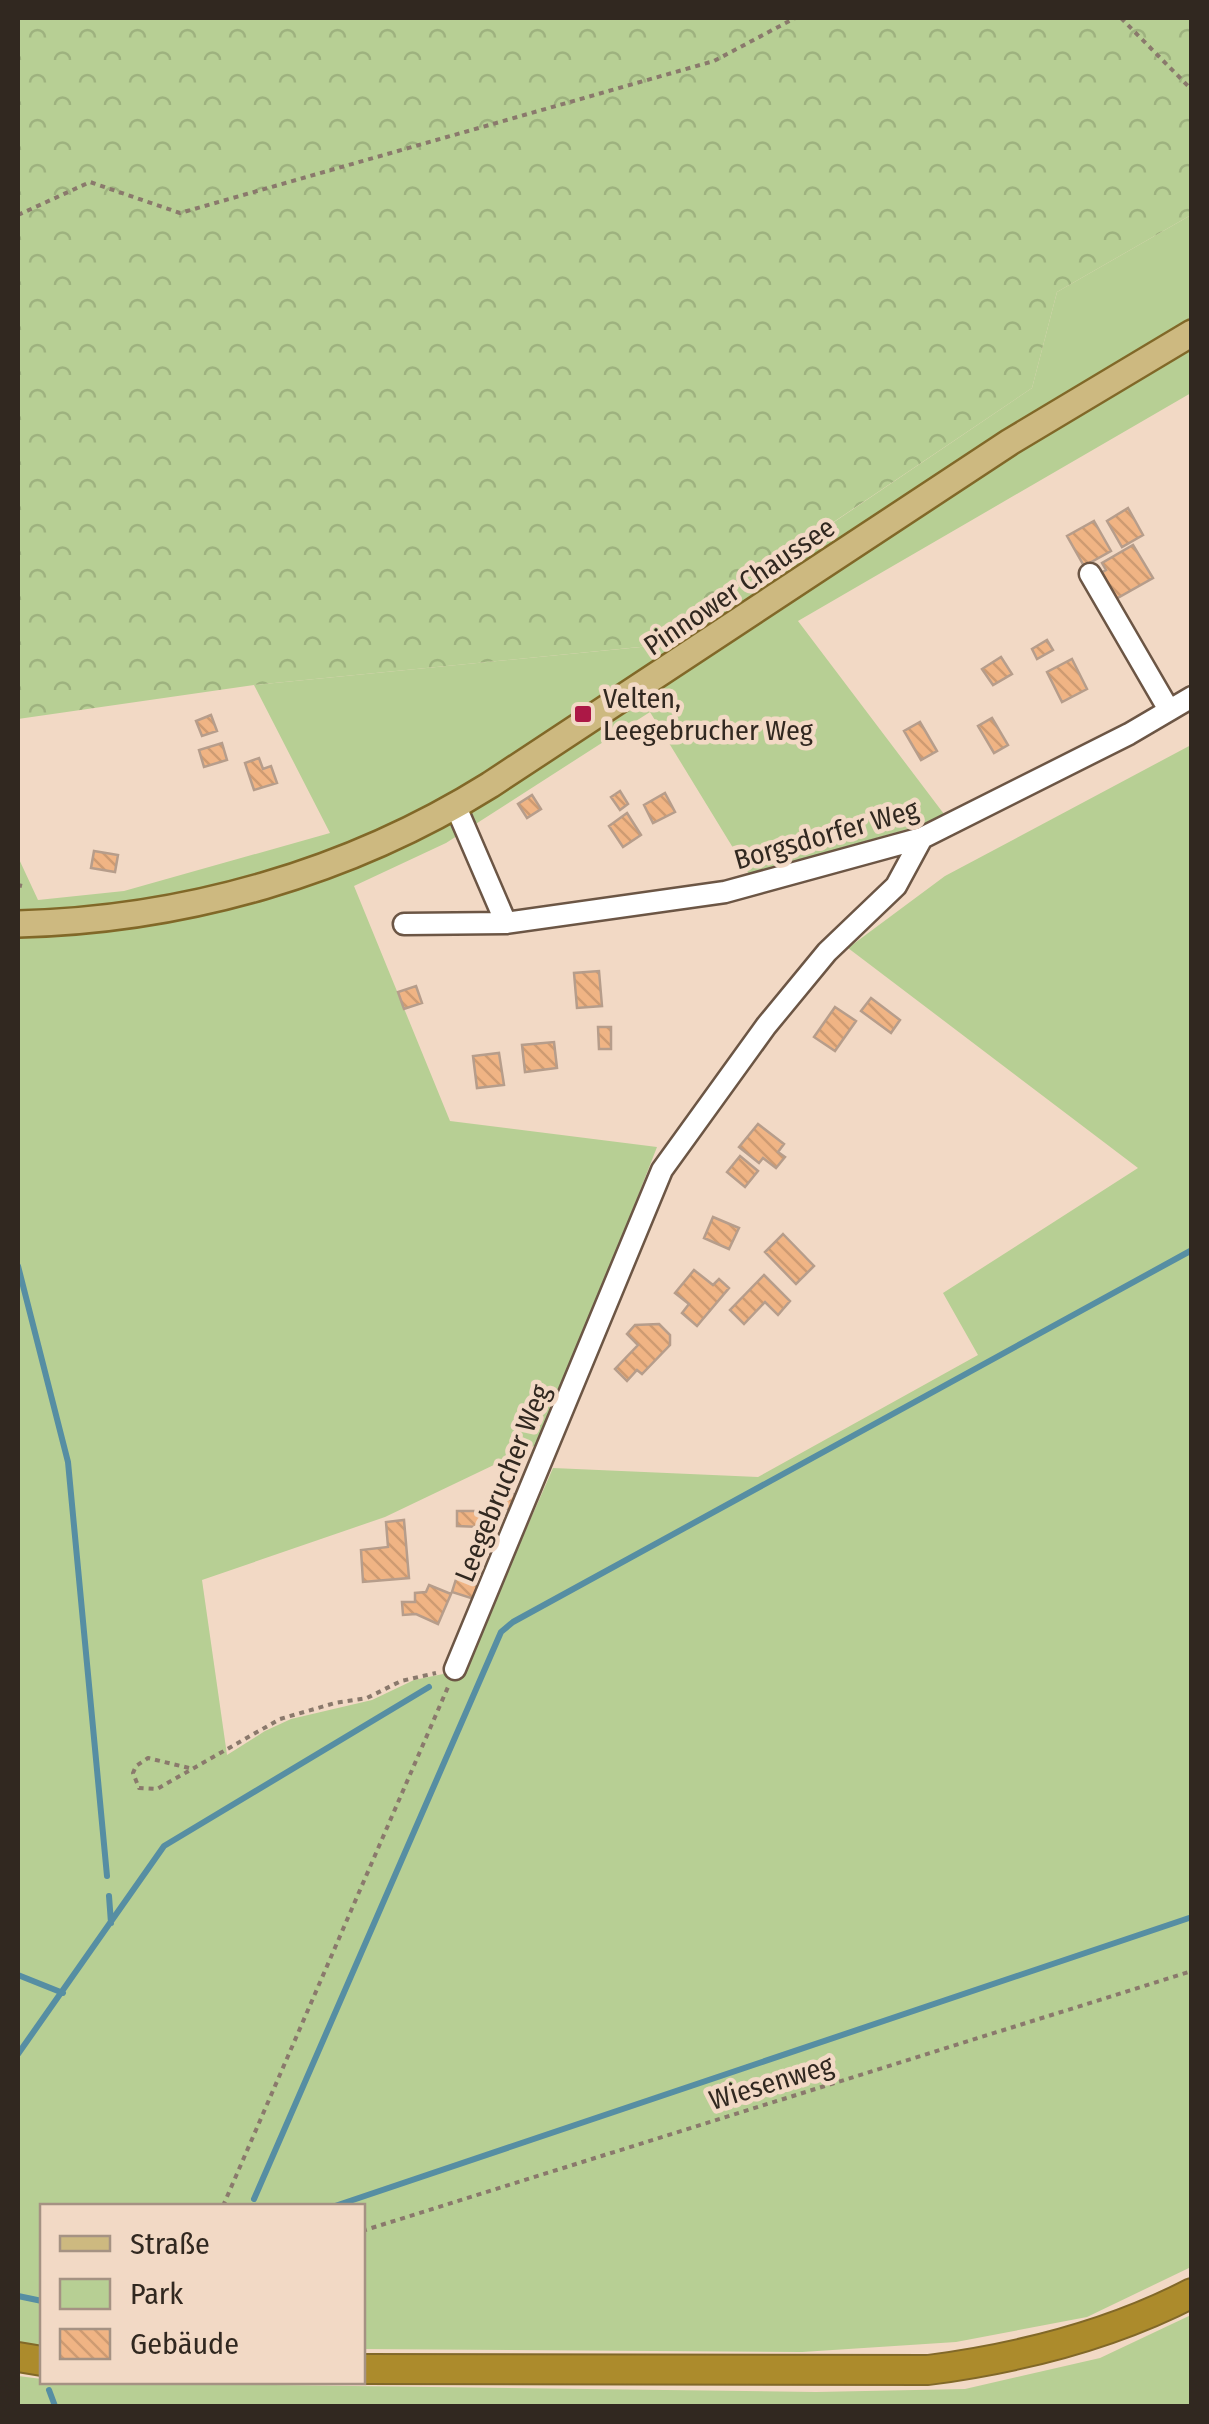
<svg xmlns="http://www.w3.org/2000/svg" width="1209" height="2424" font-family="'Fira Sans Condensed',sans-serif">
<defs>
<pattern id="forest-crowns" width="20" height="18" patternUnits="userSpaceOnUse" patternTransform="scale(2.5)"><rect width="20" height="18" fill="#b7cf94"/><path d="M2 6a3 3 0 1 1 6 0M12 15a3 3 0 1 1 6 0" fill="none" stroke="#9eb27f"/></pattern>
<pattern id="building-back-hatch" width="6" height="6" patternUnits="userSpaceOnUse" patternTransform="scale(2.5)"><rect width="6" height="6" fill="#f0b484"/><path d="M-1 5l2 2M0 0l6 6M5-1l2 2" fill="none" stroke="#ce9b72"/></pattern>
</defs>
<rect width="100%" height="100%" fill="#f2d9c5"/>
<!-- green -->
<path fill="#b7cf94" d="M1191 215V393L798 621 947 818 749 874 650 712 446 843 354 886 450 1121 657 1147 542 1442 385 1517 202 1580 227 1755 265 1731 291 1719 372 1700 414 1680 448 1673 482 1630 553 1468 758 1477 978 1355 943 1293 1138 1168 848 948 945 876 1191 745V2267L1087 2317 956 2342 802 2352 363 2349 362 2206H42V2346L18 2342V857L38 900 124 891 330 833 254 685 651 646 1032 388 1057 292Z
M1191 2315V2406H18V2376L42 2379V2382L816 2392 965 2389 1100 2358Z"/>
<!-- forest -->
<path fill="url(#forest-crowns)" d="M18 18H1191V215L1057 292 1032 388 650 646 254 685 18 719Z"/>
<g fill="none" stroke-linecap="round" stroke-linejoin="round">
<!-- stream -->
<path stroke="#568ea3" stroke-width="6" d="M18 1266 68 1462 107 1876
M109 1896 111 1923
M18 1975 63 1993
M18 2054 164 1846 429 1687
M254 2199 501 1632 513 1622 1192 1250
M335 2206 1192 1917
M18 2296 42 2301
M49 2390 55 2406"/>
</g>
<!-- building -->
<path fill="url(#building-back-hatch)" stroke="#b69d8b" stroke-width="2.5" d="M1128 508 1143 535 1122 547 1107 521Z
M1094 521 1111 551 1084 566 1067 536Z
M1133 545 1153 578 1114 600 1099 574 1106 570 1102 563Z
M1047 640 1053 650 1037 659 1032 649Z
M1001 657 1012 674 993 685 982 669Z
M1072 659 1087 689 1062 702 1047 672Z
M211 715 217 731 202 736 196 721Z
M992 718 1008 745 994 753 978 726Z
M920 722 937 751 921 760 904 731Z
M222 743 227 760 204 767 199 750Z
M259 758 263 769 271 766 277 783 254 790 245 763Z
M620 791 628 804 620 810 611 797Z
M665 793 675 812 653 823 644 805Z
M532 795 541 809 527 818 518 804Z
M627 813 641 835 623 847 609 826Z
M94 851 118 855 115 872 91 868Z
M599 971 602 1006 577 1008 574 973Z
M416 986 422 1003 404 1009 398 992Z
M871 998 900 1020 891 1033 861 1011Z
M835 1007 856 1021 835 1051 814 1037Z
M598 1027H611V1049H599Z
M554 1042 557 1068 525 1072 522 1045Z
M499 1053 504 1085 477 1088 473 1056Z
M758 1124 784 1144 778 1152 785 1157 776 1168 763 1158 759 1163 739 1147Z
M740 1156 758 1171 745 1187 727 1172Z
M713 1217 739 1228 729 1249 704 1238Z
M783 1234 814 1266 796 1284 765 1252Z
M694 1270 713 1285 719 1279 729 1288 697 1326 682 1313 689 1304 675 1293Z
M764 1275 790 1301 778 1315 765 1302 744 1324 730 1310Z
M659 1324 670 1335V1345L642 1374 637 1370 627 1381 615 1369 638 1345 627 1334 635 1325Z
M503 1490 516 1495 510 1510 497 1504Z
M457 1511H481L480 1527 457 1526Z
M404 1520 409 1578 363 1582 361 1550 388 1547 386 1522Z
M457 1576 479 1584 474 1599 452 1592Z
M429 1585 451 1594 438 1624 416 1614 403 1615 402 1602H415V1593L426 1592Z"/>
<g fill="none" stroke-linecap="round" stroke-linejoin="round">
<!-- minor casing -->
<g stroke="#6c5645" stroke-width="25">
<path id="minor" d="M1090 574 1169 710
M456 807 506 923
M404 924 506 923 725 892 922 838 1129 734 1192 697
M455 1669 662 1170 766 1026 827 952 896 886 922 838"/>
</g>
<!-- major casing -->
<g stroke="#816828" stroke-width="30">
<path id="major" d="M18 924C184 920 349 873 490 785L1010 442 1192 333"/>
</g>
<!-- highway casing -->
<g stroke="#816828" stroke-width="32">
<path id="highway" d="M18 2357 42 2361
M362 2369 928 2370C1020 2358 1109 2336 1192 2293"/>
</g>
<!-- path -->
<path stroke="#8a796c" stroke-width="4" stroke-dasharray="5 5" stroke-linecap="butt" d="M1121 18 1192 90
M18 215 90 182 180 213 714 61 795 18
M18 885 22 886
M189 1768 148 1758 136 1766 133 1773 139 1788 157 1789 280 1719 335 1703 367 1698 401 1681 436 1673
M223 2206 448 1687
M362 2231 1192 1971"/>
<!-- minor -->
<use href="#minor" stroke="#fff" stroke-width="20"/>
<!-- major -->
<use href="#major" stroke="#cdb980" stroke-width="25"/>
<!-- highway -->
<use href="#highway" stroke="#ac8b2c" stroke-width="28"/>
</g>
<!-- markers -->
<rect fill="#ac1846" stroke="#f2d9c5" stroke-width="4" x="573" y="704" width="20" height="20" rx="5"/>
<g text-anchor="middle" stroke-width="9" stroke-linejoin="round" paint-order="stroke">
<!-- street labels -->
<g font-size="28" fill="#312820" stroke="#f2d9c5">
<text transform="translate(739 586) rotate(-34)" y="10">Pinnower Chaussee</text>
<text transform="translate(826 834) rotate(-16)" y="10">Borgsdorfer Weg</text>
<text transform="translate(502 1483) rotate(-68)" y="10">Leegebrucher Weg</text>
<text transform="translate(771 2082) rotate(-17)" y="10">Wiesenweg</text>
</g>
<!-- poi labels -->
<g font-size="28" fill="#312820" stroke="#f2d9c5" text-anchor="start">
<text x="603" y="708">Velten,<tspan x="603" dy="32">Leegebrucher Weg</tspan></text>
</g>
</g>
<!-- border -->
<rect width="1209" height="2424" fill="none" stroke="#312820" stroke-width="40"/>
<!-- legend -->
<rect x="40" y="2204" width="325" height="180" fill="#f2d9c5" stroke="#a59283" stroke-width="2.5"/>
<rect x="60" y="2236" width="50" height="15" fill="#cdb980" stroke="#a59283" stroke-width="2.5"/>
<text x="130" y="2254" font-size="30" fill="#312820">Straße</text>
<rect x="60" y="2279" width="50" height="30" fill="#b7cf94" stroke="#a59283" stroke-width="2.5"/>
<text x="130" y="2304" font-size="30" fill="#312820">Park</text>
<rect x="60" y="2329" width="50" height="30" fill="url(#building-back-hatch)" stroke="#a59283" stroke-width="2.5"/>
<text x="130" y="2354" font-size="30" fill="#312820">Gebäude</text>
</svg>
